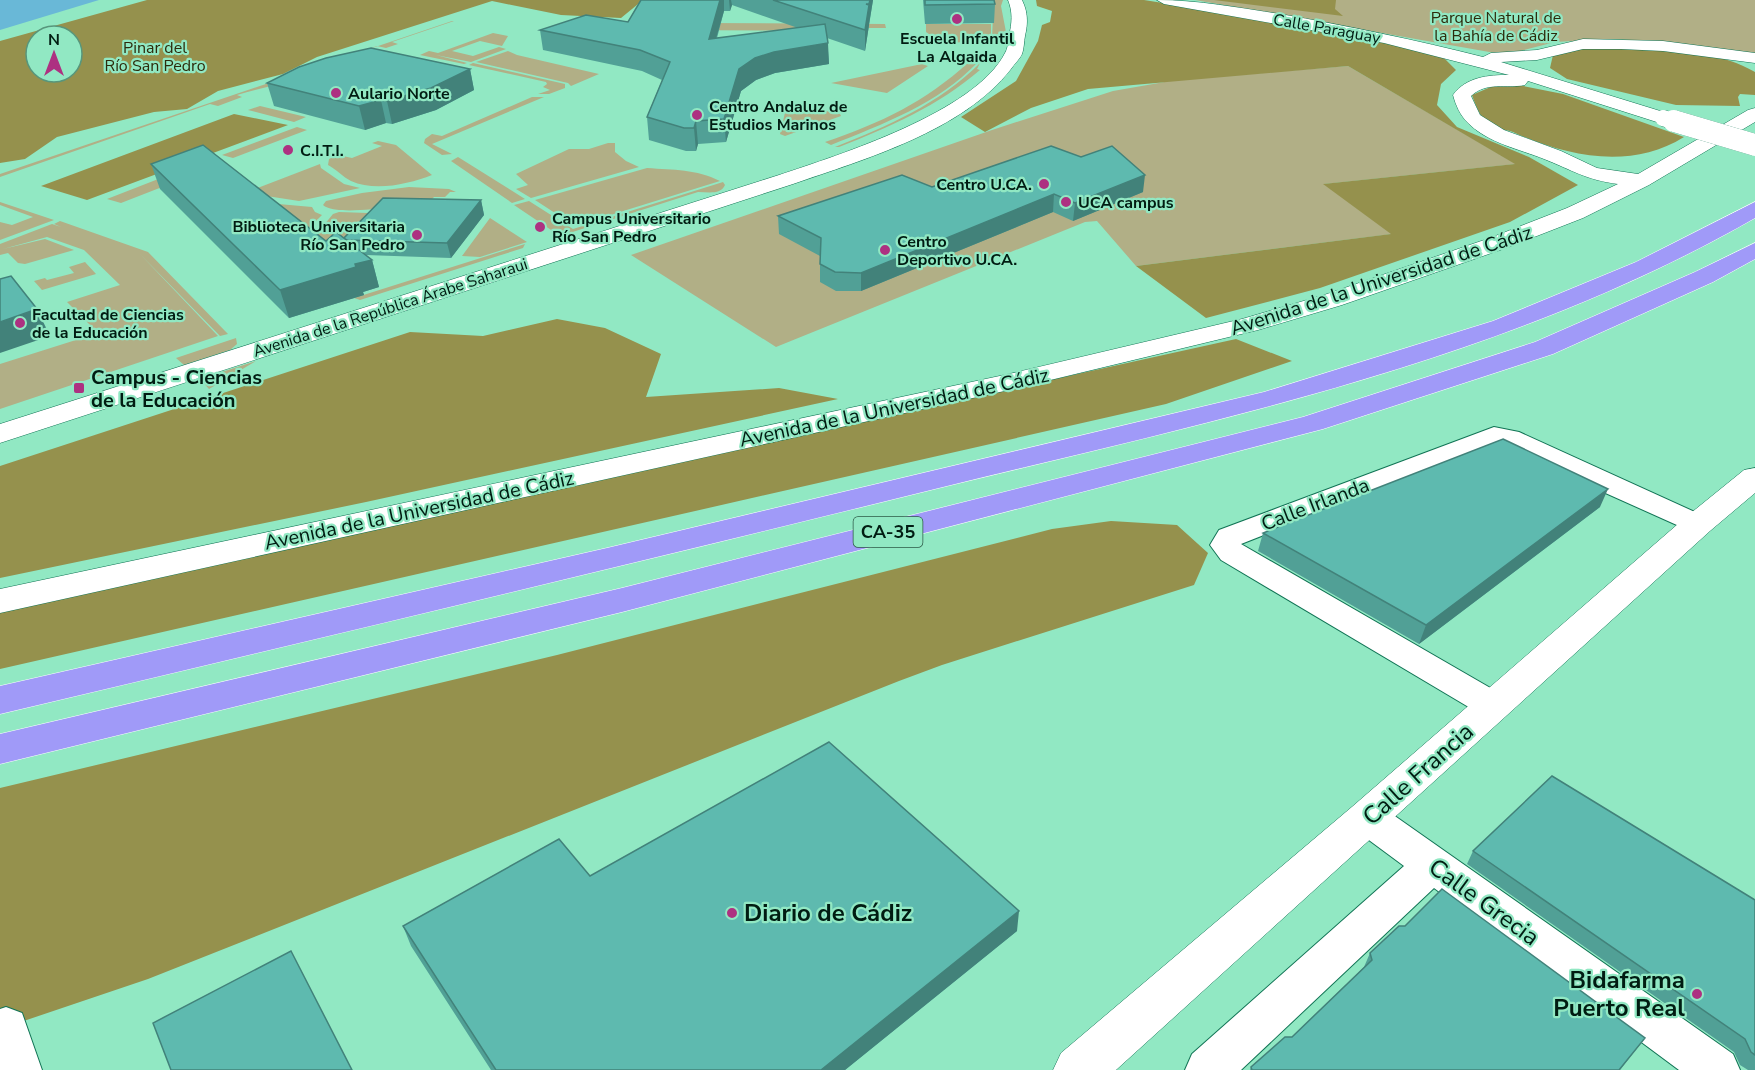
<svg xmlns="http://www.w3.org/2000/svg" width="1755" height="1070" font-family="'Nunito Sans',sans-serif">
<rect width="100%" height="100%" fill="#91e8c3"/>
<!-- green -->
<path fill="#b1af86" d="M989 0H1003L1001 6 1006 32 1003 37 992 39 993 15Z
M1195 0H1755V54L1666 42 1611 39 1555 42 1513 53H1495Z
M452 21H454L392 42 398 44 386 48 377 46 285 78 291 80C272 87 255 89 237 95L242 97 218 106 210 104 0 177V174Z
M700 23 885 24 886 28H852L830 31 666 30Z
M926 24H991V39L943 44 926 32Z
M493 33 508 36 502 46 480 41 452 51 473 56 499 47 506 49 471 62 436 55 467 63 464 64 420 55 429 51 438 53Z
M508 51 517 55 599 74 571 86 568 83 476 62Z
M969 62H978C938 104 883 124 831 145L825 142C881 123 925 102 969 62Z
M473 63 565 84V88L549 94H538L550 90 543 87 547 84 546 82 469 65Z
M980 63 977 69 980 70C938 106 890 127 839 147H835C888 126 939 104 980 63Z
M922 64 928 66 887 93 831 83Z
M1348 66 1516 164 1324 184 1392 234 1136 266 1097 221 1085 222 776 347 631 255 992 130 1113 91 1176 80Z
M532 97H544L432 144 452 154 442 155 424 143 425 139 432 134 442 136Z
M790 103 840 114 841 116 785 136 780 134 787 104Z
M260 106 306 117 294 122 248 110Z
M297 127 307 130 233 158 222 155Z
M378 141 396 145 432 175C409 184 375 192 351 181 343 177 336 169 328 165L329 159 338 155 352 158 382 146 372 143Z
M608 143H615V152L626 161 639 167 531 198 516 189 528 185 516 174 569 149H589Z
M458 157 525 199 512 203 451 161Z
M320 164 321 168 344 184 360 188 299 201 260 195 255 189Z
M647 168C674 170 696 169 720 181L575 226 535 200Z
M184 169 198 173 121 203 107 199Z
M723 182 725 185C721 195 708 192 698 192L560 236 514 205 529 201 573 229Z
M409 187 449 189 456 192H450L445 197H434L430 201C409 204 338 218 323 205L326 201 362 193Z
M0 202 54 220 0 240V222L12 225 33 217 0 205Z
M267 203 312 207 315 212 322 215 305 232Z
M339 212 368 213 337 248 311 241 333 214Z
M490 218 527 242 480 257 462 256Z
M60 221 148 252 228 334 220 336 139 253 218 336 0 409V364L98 333 67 302 120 285 84 250 47 237 3 249 45 239 74 250 25 264 18 263 8 253 0 255V244L52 224 61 227 54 224Z
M525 244 523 248 360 300 354 298Z
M85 262 96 274 42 290 34 281 45 278 47 280 74 273 69 267Z
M236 338 237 344 230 350 184 365 176 358Z
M256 361 209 389 200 379Z"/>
<!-- forest -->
<path fill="#95914d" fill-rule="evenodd" d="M147 0H643L621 18 561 15 492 1 317 57 283 74 218 91 187 109 154 112 57 137 25 159 0 163V41ZM36 36H72V72H36Z
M1036 0H1144L1264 19 1389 42 1443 57 1456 70 1441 84 1437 105 1457 127 1529 157 1578 185 1510 222 1320 288 1206 318 1136 266 1391 234 1323 184 1515 164 1348 66 1088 89 1031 108 985 132 961 117 1016 81 1038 41 1042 25 1050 22 1052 11 1037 6Z
M1214 0H1336L1335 9 1343 16Z
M1648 47C1684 52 1723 53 1755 72V95L1740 94 1738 97 1740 106 1676 105 1567 79 1550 68 1553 55 1576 48Z
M1518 85 1563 94 1684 137C1631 170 1567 157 1513 132 1508 130 1501 130 1495 127 1481 121 1477 109 1472 95L1493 86Z
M234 114 288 125 87 200 41 186Z
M557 319 605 328 661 354 646 397 779 388 838 399 366 502 0 578V466L410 332 483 336Z
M1236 339 1292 361 1166 404 0 669V611Z
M1111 521 1177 525 1208 553 1194 585 942 665 899 681 148 979 0 1029V788L557 655 1052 529Z"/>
<!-- water -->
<path fill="#69b8d7" d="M0 0H99L0 30Z"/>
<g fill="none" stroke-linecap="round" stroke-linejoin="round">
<!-- minor casing -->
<g stroke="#117455" stroke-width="2">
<path id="minor" d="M1494 427 1519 432 1708 518 1713 524 1708 530 1698 533 1688 530 1496 444 1241 544 1506 697 1512 706 1506 715 1494 719 1482 715 1221 560 1210 545 1219 530Z
M1368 803 1382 807 1733 1054 1740 1070H1679L1434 888 1241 1070H1185L1192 1054 1404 866 1354 829 1349 818 1354 807Z
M6 1007 22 1013 42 1070H0V1009Z"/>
</g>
<!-- tertiary casing -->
<g stroke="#117455" stroke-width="1">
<path id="tertiary" d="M1008 0H1022C1028 12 1028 23 1025 36 1024 41 1024 49 1022 54 1020 59 1014 64 1011 69 963 131 865 159 793 184L0 443V424L779 175C839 155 975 112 1005 53 1008 49 1008 41 1009 36 1012 23 1013 12 1008 0Z
M1157 0C1199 0 1239 8 1280 14 1348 26 1416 40 1483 57L1491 53 1537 50 1583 39 1663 41 1755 53V63L1663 51 1621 49H1583L1537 60 1501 62 1670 114 1672 118 1670 122 1663 124 1528 81 1525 85C1506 89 1487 81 1471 96L1480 115 1504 130 1561 151 1597 168 1638 174 1748 110 1755 108V122L1649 185 1583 218 1506 248 1342 305 1258 330 1009 390 0 613V589L1009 374 1242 319 1324 295 1490 238 1567 208 1618 184C1586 180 1572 170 1544 159 1519 149 1488 143 1468 123 1460 115 1456 106 1453 95 1466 77 1488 75 1509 75L1384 43 1164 4Z
M1755 468V493L1710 531 1116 1070H1053L1061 1053 1353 806 1686 517 1744 470Z"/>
</g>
<!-- motorway casing -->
<g stroke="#fff" stroke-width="1">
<path id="motorway" d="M1755 202V218C1507 360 1222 419 947 486 632 564 316 639 0 714V686L607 548 1264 392 1493 321 1636 262Z
M1755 243V259L1713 282 1553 354 1323 429 622 612 0 764V734L622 588 1303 417 1535 342 1695 272Z"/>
</g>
<!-- minor -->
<use href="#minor" fill="#fff" fill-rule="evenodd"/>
<!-- tertiary -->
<use href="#tertiary" fill="#fff" fill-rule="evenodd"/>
<!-- motorway -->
<use href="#motorway" fill="#a09af8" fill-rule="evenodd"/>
<!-- tertiary-bridge-far1 casing -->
<g stroke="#117455" stroke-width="17" stroke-linecap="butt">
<path id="tertiary-bridge-far1" d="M1663 118 1679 123"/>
</g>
<!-- tertiary-bridge casing -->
<g stroke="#117455" stroke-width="22" stroke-linecap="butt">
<path id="tertiary-bridge" d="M1674 121 1755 145"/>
</g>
<!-- tertiary-bridge-far1 -->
<use href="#tertiary-bridge-far1" stroke="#fff" stroke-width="16"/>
<!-- tertiary-bridge -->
<use href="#tertiary-bridge" stroke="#fff" stroke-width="22"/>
</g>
<!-- wall -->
<path fill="#51a096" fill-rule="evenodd" d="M641 0H873L865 51 827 38 829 64 775 73 756 80 741 91 726 142 698 144 696 151H686L649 140 647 117 662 80 642 71 543 50 540 30 628 22ZM732 5 798 28 717 38 724 11H730Z
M923 0H994L995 4 994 23 925 24Z
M470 69 474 90 436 110 392 124 386 123 365 130 274 106 267 83Z
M151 164 326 241 344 238 481 200 484 215 451 258 366 255 372 260 379 287 363 292 364 295 289 318 160 189Z
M932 187 1143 192 1073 221 1053 212 861 291H836L820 282V256L779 234 778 216Z
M1600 507 1419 644 1258 551 1263 533Z
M1473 851 1755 900V1070H1748L1740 1065 1734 1052 1467 864Z
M590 876 1017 931 845 1070H491L411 946 403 926Z
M1370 953 1645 1038 1620 1070H1250L1251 1067 1292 1037 1364 967Z"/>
<!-- shaded-wall -->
<path fill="#42827a" d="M720 0H724V11L710 59 709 39Z
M729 0H731L732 5 730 11Z
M870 0H873L869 24V4Z
M869 5V25L865 51V30Z
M828 43 829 64 775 73 756 80 741 91 726 142 724 119 739 69 755 58 774 52Z
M470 69 474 90 436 110 392 124 387 101Z
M381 100 386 123 365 130 359 106Z
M696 121 698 144 696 151 694 128Z
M1145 175 1143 192 1073 221 1075 203Z
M1054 194 1053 212 861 291V273Z
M481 200 484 215 451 258 447 243Z
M372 260 379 287 363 292 364 295 289 318 280 290 355 264Z
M37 309 50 336 0 353V322Z
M1608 489 1600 507 1419 644 1426 625Z
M1019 911 1017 931 845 1070H821Z"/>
<!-- building -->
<path fill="#5ebaaf" stroke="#42827a" stroke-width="1.5" d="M641 0H720L709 39 825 24 828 43 774 52 755 58 739 69 724 119 696 121 694 128H684L647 117 670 62 640 50 540 30 586 15 628 22Z
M773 0H870L869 4H866L869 5 865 30Z
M925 0H994L995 4 925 5Z
M371 48 470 69 431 88 387 101 381 100 359 106 267 83 299 67 326 58Z
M203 145 326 241 336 232 372 260 355 264 356 267 280 290 151 164Z
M1051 146 1081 157 1112 146 1145 175 1075 203 1054 194 861 273 835 272 820 264 821 238 778 216 902 175 932 187Z
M383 198 481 200 447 243 347 240 344 238Z
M11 276 37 309 0 322V279Z
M1503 439 1608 489 1426 625 1263 533 1336 504Z
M829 742 1019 911 821 1070H496L403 926 559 839 590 876Z
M1552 776 1755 900V1055L1751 1052 1745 1039 1473 851Z
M1442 889 1645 1038 1619 1070H1252L1251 1067 1285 1037H1292L1372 960 1370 953 1399 926H1405Z
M291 951 352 1070H171L153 1023Z"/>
<!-- markers -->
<g fill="#ad3181" stroke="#91e8c3" stroke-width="2">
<circle cx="957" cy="19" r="6"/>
<circle cx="336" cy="93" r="6"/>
<circle cx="697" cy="115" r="6"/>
<circle cx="288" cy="150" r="6"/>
<circle cx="1044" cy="184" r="6"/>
<circle cx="1066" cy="202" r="6"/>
<circle cx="540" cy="227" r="6"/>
<circle cx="417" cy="235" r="6"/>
<circle cx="885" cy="250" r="6"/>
<circle cx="20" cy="323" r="6"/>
<rect x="73" y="382" width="12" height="12" rx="3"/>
<circle cx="732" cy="913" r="6"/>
<circle cx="1697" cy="994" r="6"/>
</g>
<g text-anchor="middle" stroke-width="4.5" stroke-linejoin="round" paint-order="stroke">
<!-- far-park labels -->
<g font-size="16" fill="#2d2b0c" stroke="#91e8c3">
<text x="1496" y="23">Parque Natural de<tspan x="1496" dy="18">la Bahía de Cádiz</tspan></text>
<text x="155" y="53">Pinar del<tspan x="155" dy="18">Río San Pedro</tspan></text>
</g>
<!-- far-street labels -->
<g font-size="16" fill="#011c12" stroke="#91e8c3">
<text transform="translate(1327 28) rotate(10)" y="6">Calle Paraguay</text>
<text transform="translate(390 307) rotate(-18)" y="6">Avenida de la República Árabe Saharaui</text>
</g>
<!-- far-poi labels -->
<g font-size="16" font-weight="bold" fill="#011c12" stroke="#91e8c3" text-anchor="start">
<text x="957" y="44" text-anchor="middle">Escuela Infantil<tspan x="957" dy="18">La Algaida</tspan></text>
<text x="348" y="99">Aulario Norte</text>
<text x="709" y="112">Centro Andaluz de<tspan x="709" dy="18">Estudios Marinos</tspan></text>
<text x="300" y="156">C.I.T.I.</text>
<text x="1032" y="190" text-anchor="end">Centro U.CA.</text>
<text x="1078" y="208">UCA campus</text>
<text x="552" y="224">Campus Universitario<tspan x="552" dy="18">Río San Pedro</tspan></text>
<text x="405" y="232" text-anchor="end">Biblioteca Universitaria<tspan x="405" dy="18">Río San Pedro</tspan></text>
<text x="897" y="247">Centro<tspan x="897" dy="18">Deportivo U.CA.</tspan></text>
<text x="32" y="320">Facultad de Ciencias<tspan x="32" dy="18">de la Educación</tspan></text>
</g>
<!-- shield labels -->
<rect fill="#91e8c3" stroke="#2c5947" stroke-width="1.5" x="853.5" y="517" width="69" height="30" rx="4.5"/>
<g font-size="18" font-weight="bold" fill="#011c12">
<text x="888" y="538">CA-35</text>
</g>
<!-- street labels -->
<g font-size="20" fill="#011c12" stroke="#91e8c3">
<text transform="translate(1381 280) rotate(-18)" y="7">Avenida de la Universidad de Cádiz</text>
<text transform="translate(894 407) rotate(-12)" y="7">Avenida de la Universidad de Cádiz</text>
<text transform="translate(1315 504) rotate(-21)" y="7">Calle Irlanda</text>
<text transform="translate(419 510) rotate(-12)" y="7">Avenida de la Universidad de Cádiz</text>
</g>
<!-- poi labels -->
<g font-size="20" font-weight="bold" fill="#011c12" stroke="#91e8c3" text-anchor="start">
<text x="91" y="384">Campus - Ciencias<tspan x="91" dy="23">de la Educación</tspan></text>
</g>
<!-- near-street labels -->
<g font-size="24" fill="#011c12" stroke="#91e8c3">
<text transform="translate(1418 774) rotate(-42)" y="8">Calle Francia</text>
<text transform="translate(1484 902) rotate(36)" y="8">Calle Grecia</text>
</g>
<!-- near-poi labels -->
<g font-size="24" font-weight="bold" fill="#011c12" stroke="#91e8c3" text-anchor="start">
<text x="744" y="921">Diario de Cádiz</text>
<text x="1685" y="988" text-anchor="end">Bidafarma<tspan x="1685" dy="28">Puerto Real</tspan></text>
</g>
</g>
<!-- north arrow -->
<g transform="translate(54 54)"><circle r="28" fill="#91e8c3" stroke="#57967c" stroke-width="1.5"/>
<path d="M0-4.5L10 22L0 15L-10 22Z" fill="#ad3181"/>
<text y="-9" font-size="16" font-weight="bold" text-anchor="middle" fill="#011c12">N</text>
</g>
</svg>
